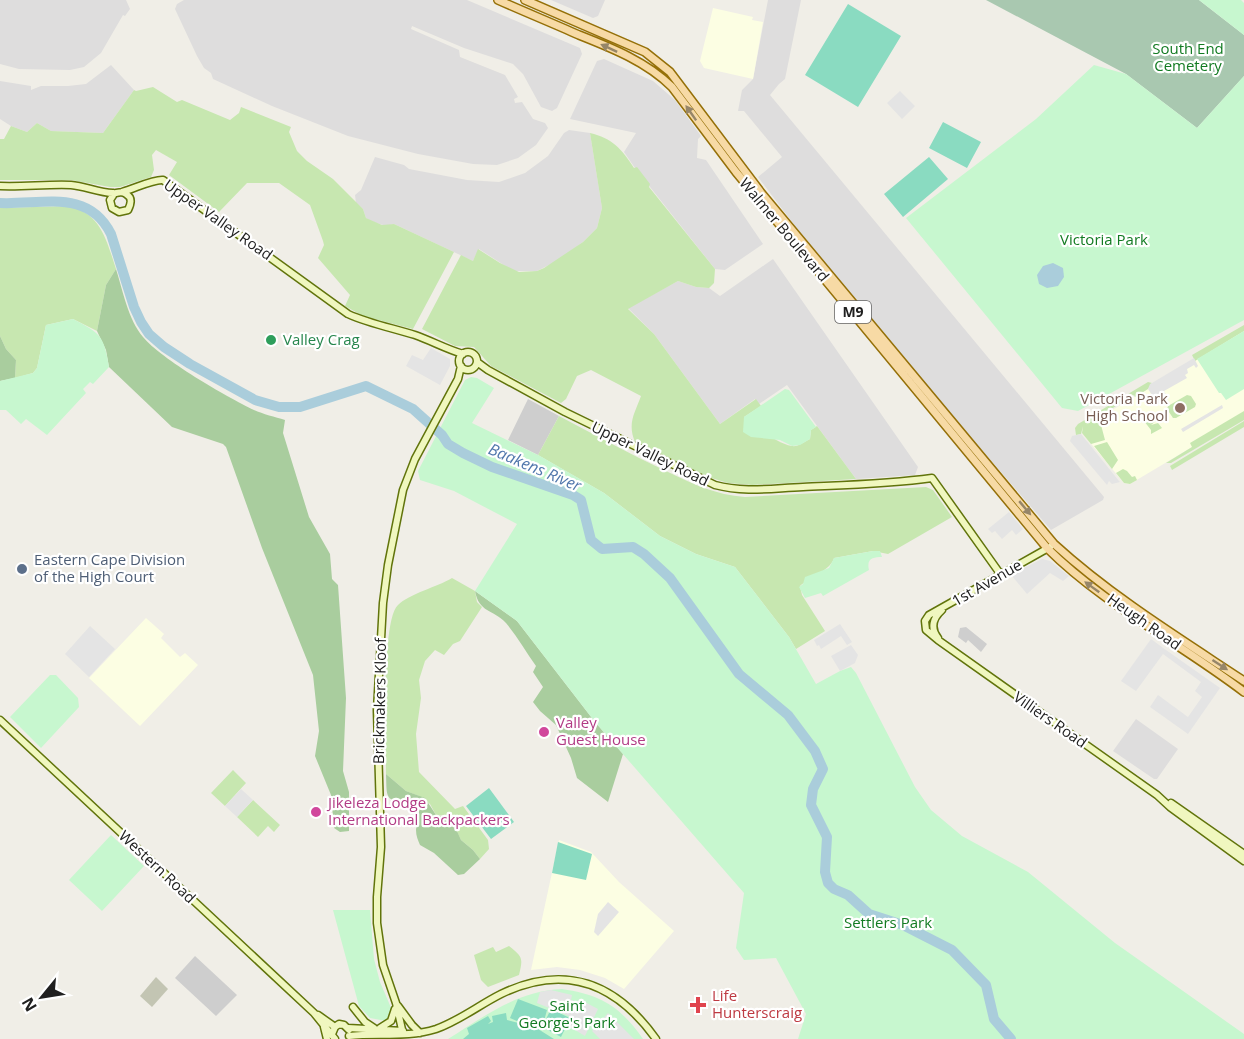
<svg xmlns="http://www.w3.org/2000/svg" width="1244" height="1039" font-family="'Open Sans',sans-serif">
<rect width="100%" height="100%" fill="#f0eee7"/>
<!-- residential -->
<path fill="#dedddd" d="M0 0H126L130 9 125 16 123 15 101 53 84 67 70 70 19 69 0 64Z
M184 0H467L580 48 582 54 557 108 552 111 541 107 523 74 513 64 464 48 412 26 411 29 459 50 460 57 505 75 518 97 514 99 515 103 522 102 533 119 545 123 548 128 536 145 518 158 497 165 473 164 418 154 348 136 272 106 213 79 211 73 204 68 197 56 175 9 177 4Z
M551 0H605L598 16 593 18Z
M768 0H801L785 79 779 84 770 95 1104 497 1103 500 1051 530 901 356 814 251 758 177 782 157 744 111H738L742 90 753 79Z
M604 59 653 81 675 100 701 136 698 139 697 158 706 160 763 244 725 270 715 269 635 168 624 152 636 133 570 119 597 61Z
M111 65 134 90 103 133 51 131 37 123 27 132 11 126 0 119V81L31 86V90L41 86H68L86 84Z
M569 130 590 133 602 208 597 228 583 242 557 261 537 271H513L479 249 473 261 394 224 386 226 373 222 366 218 363 209 356 203 355 195 361 190 375 157 404 165 409 169 467 180 499 182 525 173 548 156 564 133Z
M773 259 918 467 915 475 856 479 787 385 759 404 755 399 720 424 654 334 628 308 678 281 696 287 709 288 720 296Z
M1136 719 1178 749 1157 779H1154L1113 751Z"/>
<!-- education -->
<path fill="#fcfee3" d="M713 8 753 17 752 20 763 22 753 79 704 68 700 61Z
M1244 331V416L1130 484 1124 483 1082 433 1083 427 1148 389 1150 384Z
M146 618 164 634 161 638 180 657 185 653 198 665 140 726 89 678Z
M559 840 591 852 619 882 674 931 624 989 605 978 580 970 557 967 531 970Z"/>
<!-- religious -->
<path fill="#cecece" d="M528 399 559 416 538 455 508 440Z
M966 627 987 644 981 652 968 640 966 643 958 637 960 628Z
M195 956 237 995 216 1016 175 978Z"/>
<!-- construction -->
<path fill="#c3c5b3" d="M156 977 168 989 152 1007 140 996Z"/>
<!-- grass -->
<path fill="#c7e7b0" d="M153 87 177 102 182 100 230 120 239 113 241 107 291 127 289 132 297 151 307 161 333 179 363 209 366 218 382 225 394 224 454 252 413 329 363 316 345 306 350 295 318 258 324 245 323 241 310 205 279 183H247L219 212 169 175 177 162 156 150 152 155 154 170 151 177 120 187H110L71 180H0V139H4L11 126 27 132 37 123 51 131 103 133 134 90 136 91Z
M590 133C612 138 622 149 634 168L637 167 650 184 649 187 715 269 714 283 709 288 696 287 678 281 628 309 654 334 720 424 756 399 761 406 744 417C758 426 775 443 792 446 798 447 804 442 810 439L811 430 817 426 856 479 752 485 728 483 708 477 635 442C627 423 635 413 641 396L591 370 577 376 566 399 561 403 491 366 474 347 455 346 422 329 461 255 473 261 478 249 500 263 519 272 537 271 544 268 583 242 597 228 602 208Z
M68 206C101 212 107 242 116 269L106 285 97 331 73 319 46 325 37 368 33 373 15 378 16 360 6 349 0 336V208Z
M1244 325V331L1195 361 1192 355Z
M1148 382 1152 383 1148 389 1135 397 1134 395 1085 425 1103 415 1107 421 1101 425 1105 440 1091 444 1082 433 1083 426 1081 434 1076 435 1075 428 1078 424Z
M1187 395 1191 396 1196 404 1195 407 1176 418H1173L1167 409 1168 406Z
M1244 411V420L1171 463H1166L1192 447 1190 443Z
M1153 414 1157 420 1151 425 1158 423 1162 428 1151 434V430L1144 421Z
M559 416C595 435 630 454 666 471 693 484 716 495 745 497L926 487 933 490 952 517 888 554 873 551 834 558C831 570 810 577 800 586L802 595 825 631 796 649 789 637 735 567 696 554 660 536 604 493 538 455Z
M1244 421V427L1172 470 1170 466Z
M1107 442 1118 460 1112 469 1094 446Z
M1123 469 1127 471 1132 477 1135 476 1137 480 1130 484 1124 483 1116 473Z
M452 578 475 591 477 602 482 607 460 641 453 644 444 655 435 650 425 661 419 680 421 698 416 734 419 772 455 809 463 806 488 840 489 849 480 859 473 850 461 840 449 816 436 815 430 804 419 796 406 791 386 774C386 746 381 620 398 605 409 594 437 587 452 578Z
M233 770 246 783 225 806 211 793Z
M253 800 280 825 274 832 268 826 258 837 237 817Z
M509 946C523 957 523 958 519 975L488 987 481 980 474 955 493 947 496 952Z"/>
<!-- forest -->
<path fill="#a9cd9e" d="M116 269C123 291 128 319 143 337 161 359 227 397 254 410 263 414 275 417 285 420L283 433 309 517 330 554 332 579 338 585 346 698 343 771 349 792V831L340 832 334 828 331 795 315 756 319 731 313 675 262 548 226 447 223 444 172 427 109 367 106 350 97 331 106 285Z
M0 336 6 349 16 360 15 378 0 381Z
M475 591 517 621 595 722 623 754 608 802 577 778 571 758 556 725 540 711 533 702 543 687 533 672 536 666C526 652 517 636 506 623 493 609 479 613 475 591Z
M386 774 406 791 425 798 436 815 451 818 461 840 473 850 480 859 464 874 458 875 434 853 420 845C418 840 416 836 416 830 417 816 425 814 410 803 384 801 387 798 386 774Z"/>
<!-- cemetery -->
<path fill="#a9c8b0" d="M986 0H1199L1244 35V76L1197 128 1126 74Z"/>
<!-- park -->
<path fill="#c7f7cf" d="M1199 0H1241L1244 3V35Z
M1094 65 1126 74 1197 128 1244 76V320L1078 411 1062 408 906 218 1036 119Z
M73 319C100 333 104 335 109 367L93 384 90 382 83 389 86 393 47 435 26 419 21 424 6 410H0V381L33 373 37 368 46 325Z
M1244 331V389L1226 400 1221 393H1219L1197 359Z
M471 377 477 378 494 388 472 423 540 456 604 493 660 536 696 554 735 567 789 637 816 684 840 671 851 667 856 673 915 787 931 810 962 836 1028 872 1115 943 1244 1034V1039H798L806 1014 776 958 744 960 736 948 744 893 595 722 517 621 475 591 517 524 454 491 420 480 418 471 465 380Z
M785 389 789 390 816 427 811 430 810 439 800 445 792 446 780 440 751 437 743 432 744 417Z
M873 551H880L882 557C874 557 866 558 869 570L823 596 821 593 805 598 799 587 803 584 805 577 829 568 834 558Z
M50 675H56L78 698 79 707 41 748 10 717Z
M111 835 144 866 102 911 69 880Z
M333 910H370L374 959 380 982 392 1010 390 1016 386 1021 370 1018 359 1006Z
M562 989C601 995 620 1006 643 1039H448C485 1016 517 991 562 989Z"/>
<!-- pitch -->
<path fill="#8adbc1" d="M848 4 901 36 858 107 805 75Z
M943 122 981 142 967 168 929 148Z
M929 157 948 179 903 217 884 194Z
M489 788 514 822 491 839 466 806Z
M558 842 592 854 586 880 552 873Z
M518 999 547 1010 543 1025 551 1009 572 1019 568 1028 565 1029 561 1037 542 1027 539 1028 538 1029 554 1039H463L469 1034 467 1028 488 1016 491 1021 488 1024 493 1022 492 1016 506 1013 507 1020 526 1025 510 1018Z"/>
<!-- parking -->
<path fill="#e4e4e4" d="M900 91 915 106 902 119 887 103Z
M431 348 450 359V366L440 385 406 366 412 355 423 360Z
M1194 358 1198 366 1196 368 1194 365 1187 369 1188 373 1185 375 1187 378 1164 391 1168 399 1158 404 1148 389 1150 384Z
M1222 405 1223 408 1183 432 1181 429Z
M1081 434 1119 481 1120 482 1112 484 1109 481 1107 485 1070 441 1072 436Z
M1009 512 1023 529 1016 535 1012 530 1002 539 995 531 992 533 988 529Z
M1042 559 1050 561 1069 576 1063 581 1050 573 1027 594 1012 576 1014 573Z
M840 624 852 642 847 645 841 636 821 649 819 645 817 646 814 640Z
M90 626 115 649 89 677 65 654Z
M1151 639 1166 650 1163 654 1166 650 1220 688 1188 734 1150 707 1158 695 1188 717 1202 697 1195 691 1201 682 1163 654 1136 691 1121 681Z
M851 645 858 655 855 663 840 671 831 656Z
M241 789 253 800 237 817 225 806Z
M608 902 619 912 598 936 594 932 598 914Z
M551 990 572 995 571 1000 578 1002 579 999 598 1009 585 1036 570 1027 574 1018 537 1003 540 992Z
M608 1013 634 1039H600L592 1031Z"/>
<!-- water -->
<path fill="#aacddb" d="M1053 263 1063 268 1064 277 1058 286 1047 288 1039 284 1037 275 1043 266Z"/>
<g fill="none" stroke-linecap="round" stroke-linejoin="round">
<!-- river -->
<path stroke="#aacddb" stroke-width="10" d="M0 203C42 205 88 188 111 234L134 307 141 322 149 334 164 347 190 364 255 400 279 407H300L366 386 413 409 442 435 448 444 463 453 492 467 573 495 581 500 591 540 602 549 633 547 644 554 670 578 739 674 788 715 815 751 823 769 813 789 811 805 827 837 825 872 828 883 834 889 848 895 869 914 903 925 952 950 986 985 994 1019 1011 1039"/>
<!-- secondary casing -->
<g stroke="#61740b" stroke-width="9">
<path id="secondary" d="M0 186C24 187 47 184 71 185 85 186 99 193 113 193 118 194 121 190 126 194 133 198 131 204 128 210L119 212 112 208 110 200 114 194
M122 192C134 189 153 179 163 180L348 314C370 324 393 328 415 335 432 341 446 349 463 354
M459 361a9 9 0 1 1 18 0a9 9 0 1 1-18 0Z
M477 362 488 370 565 412 715 485C745 493 773 488 803 487 846 485 889 484 932 478L1001 575
M1050 547 929 615 925 621 926 630 938 640 1157 795 1170 807 1244 861
M938 638C930 628 933 618 942 610
M0 720 314 1013 335 1039
M1171 803 1244 854
M398 1006 412 1025 420 1033
M353 1007 365 1022 374 1028
M318 1015 335 1027
M324 1027 327 1039
M348 1028 403 1031
M380 1028 391 1021 395 1009
M332 1034 335 1027 339 1024 344 1025 349 1030
M403 1034 396 1003 383 965 377 923V897L381 847 377 710 383 603 388 565 403 490 415 459 458 379 461 366
M349 1036C378 1033 408 1038 436 1029 459 1021 479 1005 501 994 565 963 616 983 656 1039"/>
</g>
<!-- primary casing -->
<g stroke="#957008" stroke-width="10">
<path id="primary" d="M498 0C525 12 552 23 579 35 612 48 647 62 672 87L736 172 1047 548C1104 605 1180 643 1244 692
M525 0 645 52 670 72 762 194 1054 544C1111 596 1179 638 1244 681"/>
</g>
<!-- secondary -->
<use href="#secondary" stroke="#f0f7bf" stroke-width="6"/>
<!-- primary -->
<use href="#primary" stroke="#f7daa5" stroke-width="7"/>
</g>
<!-- one-way arrows -->
<defs><path id="oneway-solid" d="M-6-.8H1V-3.2L6.5 0L1 3.2V.8H-6Z" transform="scale(1.5)"/></defs>
<g fill="#968669">
<use href="#oneway-solid" transform="translate(609 48) rotate(-155)"/>
<use href="#oneway-solid" transform="translate(691 113) rotate(-125)"/>
<use href="#oneway-solid" transform="translate(1025 508) rotate(50)"/>
<use href="#oneway-solid" transform="translate(1092 587) rotate(-144)"/>
<use href="#oneway-solid" transform="translate(1220 665) rotate(33)"/>
</g>
<!-- markers -->
<circle fill="#2e9e5b" stroke="#fff" stroke-width="2" cx="271" cy="340" r="6"/>
<circle fill="#8d6e63" stroke="#fff" stroke-width="2" cx="1180" cy="408" r="6"/>
<circle fill="#5c6f8a" stroke="#fff" stroke-width="2" cx="22" cy="569" r="6"/>
<g fill="#d1479c" stroke="#fff" stroke-width="2">
<circle cx="544" cy="732" r="6"/>
<circle cx="316" cy="812" r="6"/>
</g>
<path fill="#e0444e" stroke="#fff" stroke-width="2" d="M695 996h6v6h6v6h-6v6h-6v-6h-6v-6h6z"/>
<g text-anchor="middle" stroke-width="4.5" stroke-linejoin="round" paint-order="stroke">
<!-- shield labels -->
<rect fill="#fff" stroke="#636363" stroke-width="1.5" x="835" y="301" width="36" height="22" rx="4.5"/>
<g font-size="14" font-weight="bold" fill="#202020">
<text x="853" y="317">M9</text>
</g>
<!-- park labels -->
<g font-size="15" fill="#127b22" stroke="#fff">
<text x="1188" y="54">South End<tspan x="1188" dy="17">Cemetery</tspan></text>
<text x="1104" y="245">Victoria Park</text>
<text x="888" y="928">Settlers Park</text>
<text x="567" y="1011">Saint<tspan x="567" dy="17">George's Park</tspan></text>
</g>
<!-- street labels -->
<g font-size="15" fill="#202020" stroke="#fff">
<text transform="translate(218 220) rotate(35)" y="5">Upper Valley Road</text>
<text transform="translate(784 230) rotate(50)" y="5">Walmer Boulevard</text>
<text transform="translate(650 454) rotate(26)" y="5">Upper Valley Road</text>
<text transform="translate(987 583) rotate(-30)" y="5">1st Avenue</text>
<text transform="translate(1144 622) rotate(35)" y="5">Heugh Road</text>
<text transform="translate(380 701) rotate(-89)" y="5">Brickmakers Kloof</text>
<text transform="translate(1050 720) rotate(35)" y="5">Villiers Road</text>
<text transform="translate(157 867) rotate(43)" y="5">Western Road</text>
</g>
<!-- leisure labels -->
<g font-size="15" fill="#27864d" stroke="#fff" text-anchor="start">
<text x="283" y="345">Valley Crag</text>
</g>
<!-- education labels -->
<g font-size="15" fill="#785e54" stroke="#fff" text-anchor="end">
<text x="1168" y="404">Victoria Park<tspan x="1168" dy="17">High School</tspan></text>
</g>
<!-- service labels -->
<g font-size="15" fill="#4e5e75" stroke="#fff" text-anchor="start">
<text x="34" y="565">Eastern Cape Division<tspan x="34" dy="17">of the High Court</tspan></text>
</g>
<!-- hotel labels -->
<g font-size="15" fill="#b23c85" stroke="#fff" text-anchor="start">
<text x="556" y="728">Valley<tspan x="556" dy="17">Guest House</tspan></text>
<text x="328" y="808">Jikeleza Lodge<tspan x="328" dy="17">International Backpackers</tspan></text>
</g>
<!-- health labels -->
<g font-size="15" fill="#be3a42" stroke="#fff" text-anchor="start">
<text x="712" y="1001">Life<tspan x="712" dy="17">Hunterscraig</tspan></text>
</g>
<!-- water labels -->
<g font-size="16" font-style="italic" fill="#5177ac" stroke="#fff">
<text transform="translate(535 467) rotate(23)" y="6">Baakens River</text>
</g>
</g>
<!-- north arrow -->
<g transform="translate(42 997) rotate(240)" stroke="#ffffff" stroke-width="4.5" paint-order="stroke">
<path d="M0-4.5L10 22L0 15L-10 22Z" fill="#202020"/>
<text y="-9" font-size="16" font-weight="bold" text-anchor="middle" fill="#202020">N</text>
</g>
</svg>
